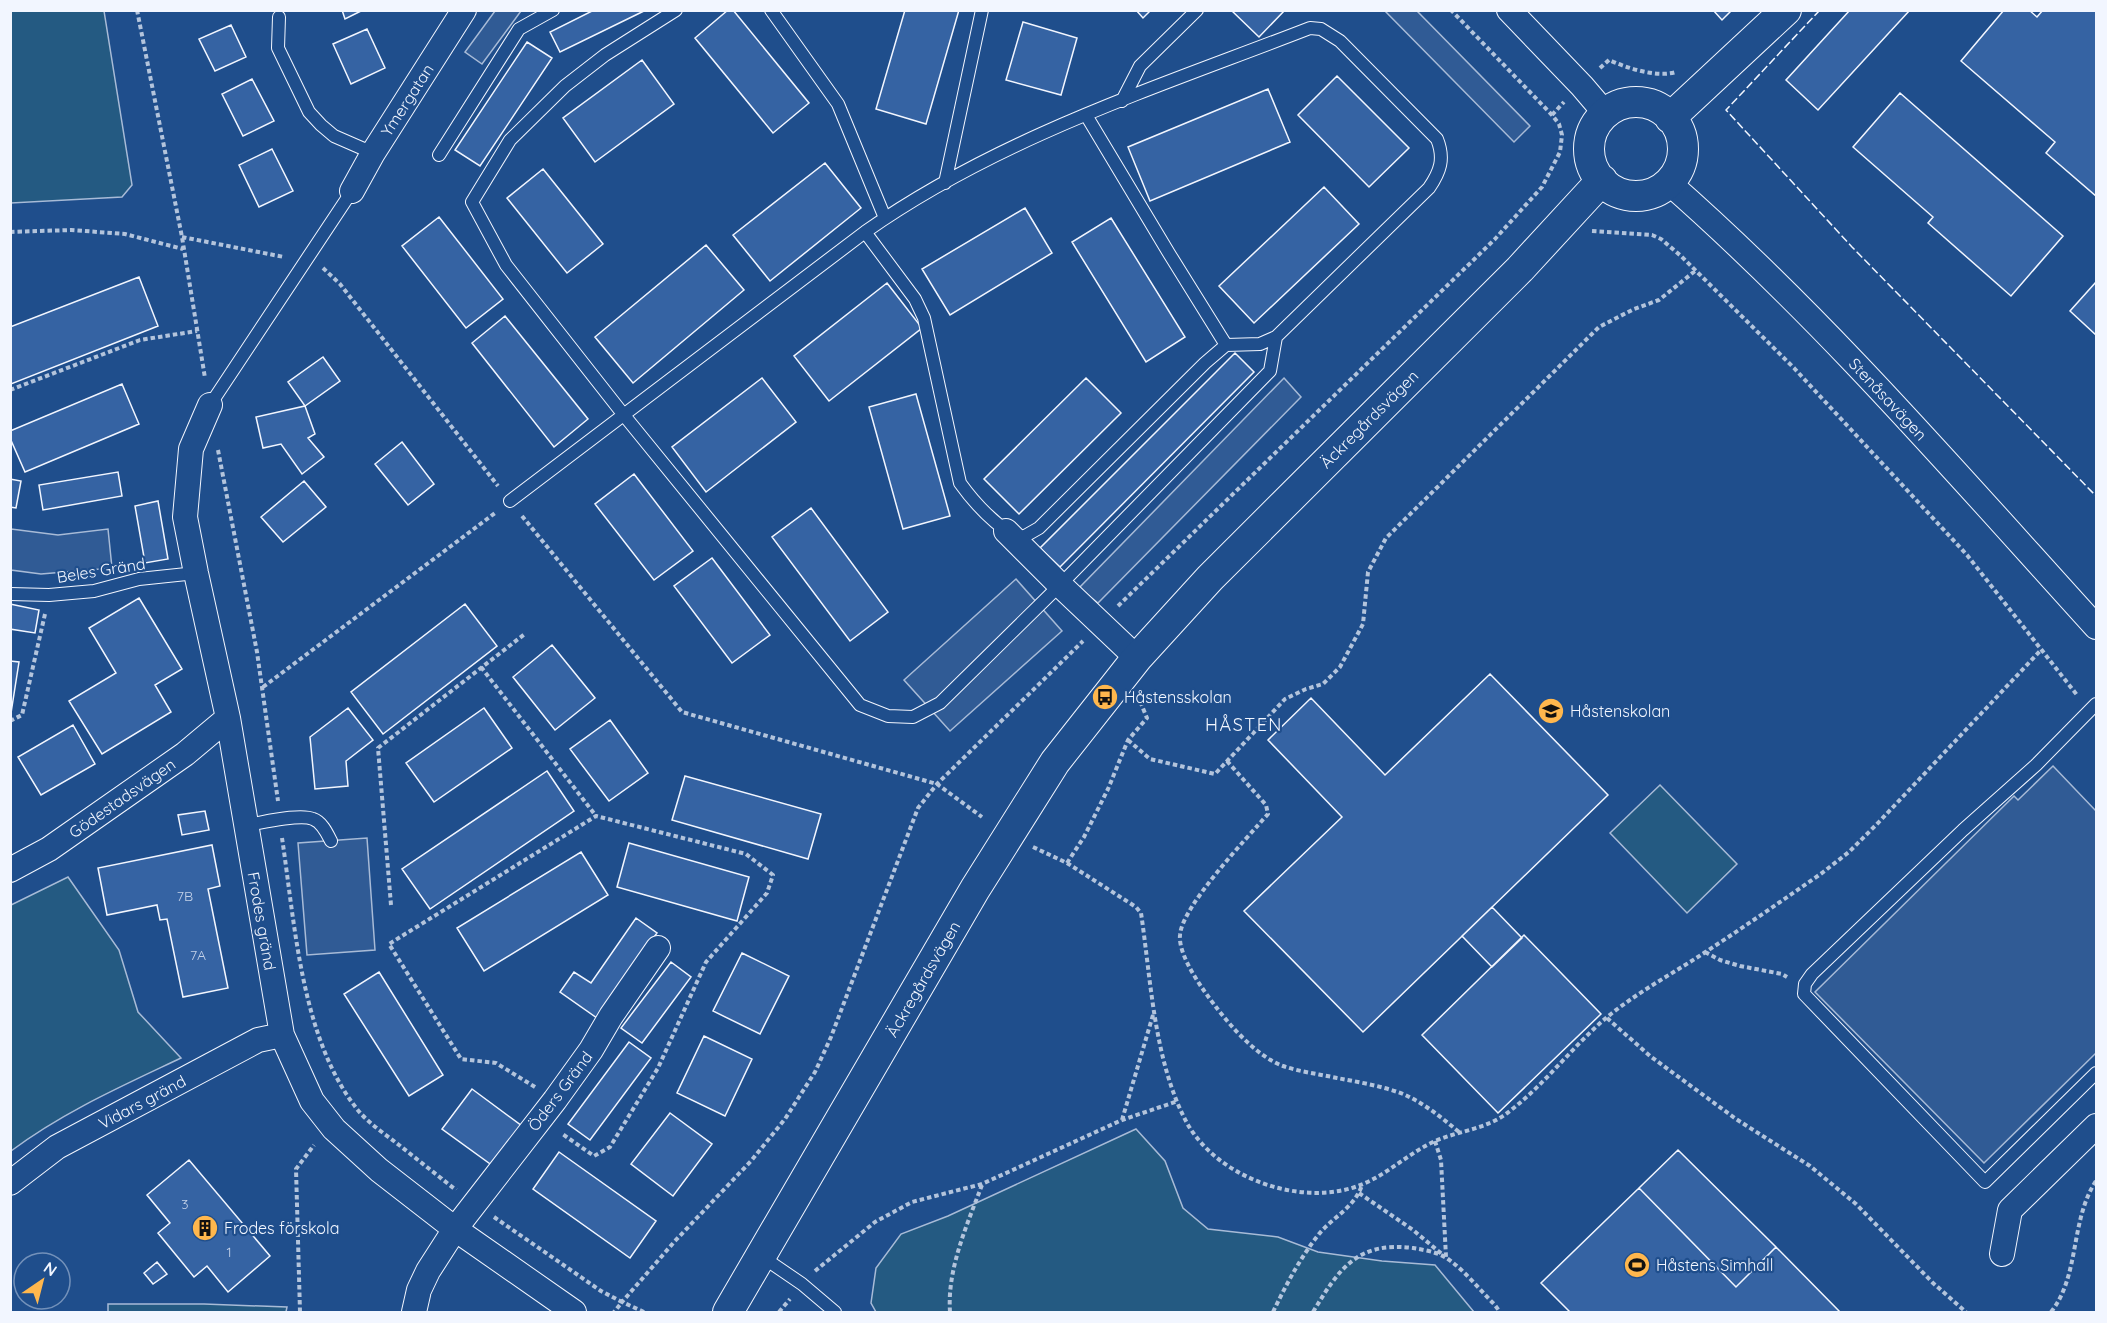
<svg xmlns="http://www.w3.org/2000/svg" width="2107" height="1323" font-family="Quicksand,sans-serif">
<rect width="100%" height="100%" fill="#1f4e8c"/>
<!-- green -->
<path fill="#245a82" stroke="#a8bbd7" stroke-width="1.5" d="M11 10 104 11 132 185 122 197 11 203Z
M1660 785 1737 864 1687 913 1610 833Z
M68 877 119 950 138 1012 181 1058C122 1086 63 1112 11 1151V905Z
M1136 1129 1165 1161 1183 1208 1208 1229 1278 1237 1318 1252 1382 1261 1435 1265 1474 1312H876L871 1303 876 1268 901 1234 948 1216Z
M108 1304H204L287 1307 286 1312H108Z"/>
<!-- parking -->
<path fill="#305b95" stroke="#a8bbd7" stroke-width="1.5" d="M495 11H521L482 64 465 52Z
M1385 11H1417L1530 126 1514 142Z
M1284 378 1301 397 1098 603 1079 588Z
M11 529 58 535 108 529 112 568 41 574 11 570Z
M1016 579 1062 631 950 731 904 680Z
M2053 766 2096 811V1053L1984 1163 1815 992 2014 796 2018 800Z
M367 838 375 950 307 955 298 843Z"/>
<!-- building -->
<path fill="#3563a3" stroke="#f2f6ff" stroke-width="1.5" d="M342 10H363L345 19Z
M594 10H646L560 52 550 32Z
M728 10H733L809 103 773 133 695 38Z
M905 10H959L926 124 876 109Z
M1136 10H1151L1143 18Z
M1231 10H1285L1259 37Z
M1713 10H1732L1722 20Z
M1850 10H1910L1818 110 1786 80Z
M2004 10H2029L2037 17 2043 10H2096V196L2046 153 2055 142 1961 61Z
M1023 22 1077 38 1061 95 1006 80Z
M231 25 246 57 215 71 199 39Z
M367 29 385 68 351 84 333 44Z
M527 42 552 58 480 166 455 150Z
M642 60 674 104 595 162 563 118Z
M1337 76 1409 148 1369 187 1298 115Z
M252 79 274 121 243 136 222 94Z
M1268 89 1290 142 1150 201 1128 147Z
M1900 93 2063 236 2011 296 1928 223 1933 217 1853 147Z
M272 149 293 191 259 207 239 165Z
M825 163 861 208 770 281 733 235Z
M543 169 603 244 567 273 507 198Z
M1324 187 1359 224 1254 323 1219 286Z
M1025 208 1052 253 950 315 922 269Z
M439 217 503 299 466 328 402 246Z
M1111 218 1185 337 1146 362 1072 242Z
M706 245 744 290 633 383 595 337Z
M139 277 158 326 11 384 10 327Z
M2096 282V335L2070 311Z
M887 283 922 328 829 401 794 356Z
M505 316 588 419 554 447 472 343Z
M1235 353 1254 372 1060 567 1040 548Z
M323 357 340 381 305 406 288 382Z
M762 378 796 422 706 492 672 447Z
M1086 378 1121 413 1019 514 984 479Z
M122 384 139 424 25 472 10 438V431Z
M916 394 950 516 903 529 869 407Z
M305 406 315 434 308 438 324 457 302 474 281 444 263 448 256 417Z
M402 442 434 484 408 505 375 464Z
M118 472 122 496 43 510 39 485Z
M634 474 693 551 654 580 595 504Z
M10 479 21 481 16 508 10 507Z
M304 481 326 507 283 542 261 517Z
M158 501 168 559 145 563 135 506Z
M811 508 888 612 850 641 772 537Z
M712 558 770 635 732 663 674 586Z
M139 598 182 669 155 685 171 712 102 754 69 701 116 673 89 628Z
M10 604 39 610 35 633 10 629Z
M465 604 497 646 383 734 351 692Z
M552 645 595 698 555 730 513 677Z
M10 661 19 662 11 713H10Z
M1490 674 1608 795 1363 1032 1244 911 1342 817 1268 740 1311 698 1385 775Z
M348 708 373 740 346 761 348 786 315 789 310 737Z
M484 708 512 748 434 802 406 763Z
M610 720 648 773 609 801 570 749Z
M73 725 95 764 41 795 18 757Z
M547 771 574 811 430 909 402 869Z
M685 776 821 814 808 859 672 820Z
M205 811 209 830 182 835 178 815Z
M629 843 749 877 737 921 617 887Z
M212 845 220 886 208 889 228 988 183 997 167 919 160 920 157 905 107 915 98 868Z
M581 852 608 895 484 971 457 928Z
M1492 907 1522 938 1492 967 1462 936Z
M636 918 657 933 597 1018 560 992 574 972 591 983Z
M1524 935 1601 1014 1498 1113 1422 1035Z
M742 953 789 976 760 1034 713 1011Z
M671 962 691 977 642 1043 621 1028Z
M379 972 443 1075 409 1096 344 994Z
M704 1036 752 1059 725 1116 677 1093Z
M629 1042 651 1058 590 1140 568 1124Z
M472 1089 522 1126 493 1166 442 1129Z
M670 1113 712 1144 673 1196 631 1164Z
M1678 1150 1776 1247 1736 1287 1639 1188Z
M559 1152 656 1221 630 1258 533 1189Z
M189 1160 270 1256 228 1292 207 1266 194 1277 158 1233 170 1223 147 1195Z
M1639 1188 1736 1287 1776 1247 1840 1312H1570L1541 1283Z
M157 1262 167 1274 153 1284 144 1273Z"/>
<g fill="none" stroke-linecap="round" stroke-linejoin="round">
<!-- service casing -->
<g stroke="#f2f6ff" stroke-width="14">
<path id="service" d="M676 10 605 55 565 86 510 140 472 202 506 265 623 414 860 705 888 716 913 717 940 703 1060 585 1270 371 1276 337
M771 10 838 104 885 218
M279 17 278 48 309 112 321 125 334 136 373 153
M1122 101 1140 66 1197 10
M1086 115 1170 255 1226 345
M439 155 519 29 553 10
M945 183 982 10
M210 405 352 191
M510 501 865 232C1000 137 1158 87 1310 28L1321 29 1340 41 1437 139C1445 159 1440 172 1429 188L1276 337 1260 344 1226 345 1205 363 1039 528 1025 536 1015 537C994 523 975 504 960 483L924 318 915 299 865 232
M10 594 49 595 94 591 139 579 196 573
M2096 704 2036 765 1963 830 1812 974 1805 984 1804 994 1985 1182 2096 1073
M246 825C261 823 300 813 313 819 322 822 327 833 331 841
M761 1256 802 1284 835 1312"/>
</g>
<!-- minor casing -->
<g stroke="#f2f6ff" stroke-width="26">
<path id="minor" d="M1509 10 1582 86 1605 113
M1668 182C1823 318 1958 475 2096 627
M352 191 373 153 464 10
M210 405 191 449 185 517 196 573 228 718 282 1035 312 1101 334 1129 379 1170 455 1229 574 1312
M1006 531 1060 585 1137 658
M10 870 49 849 185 754 228 718
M10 1183 57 1147 258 1040 282 1035
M2002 1254 2010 1210 2096 1126
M414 1312 419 1290 428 1271 455 1229 555 1100 591 1050 611 1016 658 948"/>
</g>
<!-- tertiary casing -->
<g stroke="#f2f6ff" stroke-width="32">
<path id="tertiary" d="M1589 149a47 47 0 1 1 94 0a47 47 0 1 1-94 0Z
M1670 118 1786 10
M728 1312 975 889 1055 762 1137 658 1210 578 1520 269 1602 180"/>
</g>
<!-- path -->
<path stroke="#b3c4dc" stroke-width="4" stroke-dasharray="4.5 3" stroke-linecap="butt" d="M137 10 182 237 205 378
M1600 68 1609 60C1627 68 1657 78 1676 72
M1552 115 1564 102
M1592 231 1652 235 1661 239 1681 256 1794 368 1967 555 2077 695
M10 232 71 230 125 234 183 249
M182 237 284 257
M323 268 340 284 498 486
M10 390 140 340 197 331
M218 450 257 652 278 801
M522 516 682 712 937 784 982 817
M1118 606 1495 239 1542 187 1560 152 1562 135 1559 124 1552 115 1451 10
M481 667 596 816
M263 687 495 513
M10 721 22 715 45 614
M1128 740 1150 759 1215 774 1285 699 1306 689 1323 684 1340 667 1363 624 1368 572 1386 538 1599 327 1634 309 1659 300 1695 271
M1227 761 1266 805 1268 814C1247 838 1182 906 1180 935 1178 956 1203 990 1216 1007 1232 1028 1258 1057 1283 1066 1300 1072 1319 1074 1337 1078 1358 1082 1382 1086 1403 1094 1424 1103 1442 1118 1459 1132
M282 838C295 924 301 1038 357 1109 368 1123 385 1134 399 1145 418 1160 437 1175 456 1190
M1033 847 1067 863 1136 907 1141 913C1151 980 1154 1062 1187 1123 1218 1179 1304 1209 1363 1184 1389 1173 1409 1153 1435 1141 1461 1130 1489 1129 1511 1110 1546 1083 1573 1046 1606 1018 1636 993 1672 974 1704 953 1744 927 1783 900 1822 873L1849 852 1878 823 2041 650
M1067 863 1084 837 1108 789 1128 740 1147 718 1140 701
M391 905 378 748 526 633
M1705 952 1720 960 1740 966 1782 974 1787 977
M1607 1018 1650 1056 1736 1119 1810 1166 1856 1204 1933 1283 1966 1312
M535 1087 496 1063 461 1059 389 944 596 816 746 854 773 875 767 893 706 962 658 1068 610 1147 594 1156 561 1133
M1122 1120 1153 1015
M1435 1141 1441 1160 1446 1257
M1359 1193 1413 1230 1443 1255
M494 1217 601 1291 622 1302 614 1312
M815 1271 875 1222 912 1202 982 1184 1122 1120 1178 1101
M300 1312 296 1169 314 1145
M644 1312 622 1302 675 1241 751 1161 785 1119 815 1072 831 1037 918 808 937 784 1083 641
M779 1312 790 1299
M950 1312C947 1269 967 1225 982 1185
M1273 1312C1286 1285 1300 1258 1319 1234 1333 1217 1355 1207 1362 1185
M1313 1312C1339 1269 1357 1241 1413 1248 1424 1250 1438 1252 1448 1259 1465 1271 1479 1289 1494 1304L1500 1312
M2051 1312C2080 1276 2070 1220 2096 1181"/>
<!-- service -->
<use href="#service" stroke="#1f4e8c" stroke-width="12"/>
<!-- minor -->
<use href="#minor" stroke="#1f4e8c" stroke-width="24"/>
<!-- tertiary -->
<use href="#tertiary" stroke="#1f4e8c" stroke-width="30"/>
<!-- fence -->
<path stroke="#f2f6ff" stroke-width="1.5" stroke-dasharray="8 3" stroke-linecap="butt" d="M1820 10 1726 110 1852 247 2096 496"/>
</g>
<!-- icons -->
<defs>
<g id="bus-disc" transform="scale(1.35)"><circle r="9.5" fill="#ffb74d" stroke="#1f4e8c"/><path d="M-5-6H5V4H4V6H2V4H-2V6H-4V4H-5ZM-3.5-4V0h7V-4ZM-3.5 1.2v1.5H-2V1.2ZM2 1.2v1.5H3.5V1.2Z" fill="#111"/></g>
<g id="school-disc" transform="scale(1.35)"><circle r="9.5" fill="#ffb74d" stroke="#1f4e8c"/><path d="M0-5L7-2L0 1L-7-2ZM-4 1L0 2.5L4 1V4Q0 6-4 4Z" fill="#111"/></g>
<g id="building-disc" transform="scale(1.35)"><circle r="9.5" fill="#ffb74d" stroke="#1f4e8c"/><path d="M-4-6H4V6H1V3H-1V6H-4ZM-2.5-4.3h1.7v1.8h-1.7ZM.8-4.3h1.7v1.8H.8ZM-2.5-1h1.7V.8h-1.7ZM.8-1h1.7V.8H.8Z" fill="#111"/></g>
<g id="stadium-disc" transform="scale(1.35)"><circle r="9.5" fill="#ffb74d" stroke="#1f4e8c"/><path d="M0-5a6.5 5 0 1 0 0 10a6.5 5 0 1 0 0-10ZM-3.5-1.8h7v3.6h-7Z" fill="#111"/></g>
</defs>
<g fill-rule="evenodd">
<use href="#bus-disc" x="1105" y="697"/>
<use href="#school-disc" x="1551" y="711"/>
<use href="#building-disc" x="205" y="1228"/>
<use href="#stadium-disc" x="1637" y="1265"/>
</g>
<g text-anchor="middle" stroke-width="4.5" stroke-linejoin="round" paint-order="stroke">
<!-- number labels -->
<g font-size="14" fill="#c3d1e8">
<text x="185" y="901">7B</text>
<text x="198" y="960">7A</text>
<text x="185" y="1209">3</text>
<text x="229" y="1257">1</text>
</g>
<!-- street labels -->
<g font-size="16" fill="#f2f6ff" stroke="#1f4e8c">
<text transform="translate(407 100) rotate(-57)" y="6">Ymergatan</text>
<text transform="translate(1888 399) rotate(47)" y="6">Stenåsavägen</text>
<text transform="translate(1369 419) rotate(-45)" y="6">Äckregårdsvägen</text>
<text transform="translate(101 570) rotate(-9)" y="6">Beles Gränd</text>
<text transform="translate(122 798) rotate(-35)" y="6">Gödestadsvägen</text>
<text transform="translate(262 921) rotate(80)" y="6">Frodes gränd</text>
<text transform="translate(923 979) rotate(-60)" y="6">Äckregårdsvägen</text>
<text transform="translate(560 1091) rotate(-53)" y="6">Öders Gränd</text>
<text transform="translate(142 1102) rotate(-28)" y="6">Vidars gränd</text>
</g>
<!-- poi labels -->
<g font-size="16" fill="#f2f6ff" stroke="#1f4e8c" text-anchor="start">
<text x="1124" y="703">Håstensskolan</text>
<text x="1570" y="717">Håstenskolan</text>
<text x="224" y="1234">Frodes förskola</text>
<text x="1656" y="1271">Håstens Simhall</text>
</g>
<!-- neighbourhood labels -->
<g font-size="18" letter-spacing="1.5" fill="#f2f6ff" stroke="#1f4e8c">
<text x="1244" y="731">HÅSTEN</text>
</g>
</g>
<!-- border -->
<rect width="2107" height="1323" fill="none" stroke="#f2f6ff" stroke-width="24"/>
<!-- north arrow -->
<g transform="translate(42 1281) rotate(35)"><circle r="28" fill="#1f4e8c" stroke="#7391ba" stroke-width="1.5"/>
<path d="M0-4.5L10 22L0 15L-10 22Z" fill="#ffb74d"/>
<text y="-9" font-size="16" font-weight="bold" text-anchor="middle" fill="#f2f6ff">N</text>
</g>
</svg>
